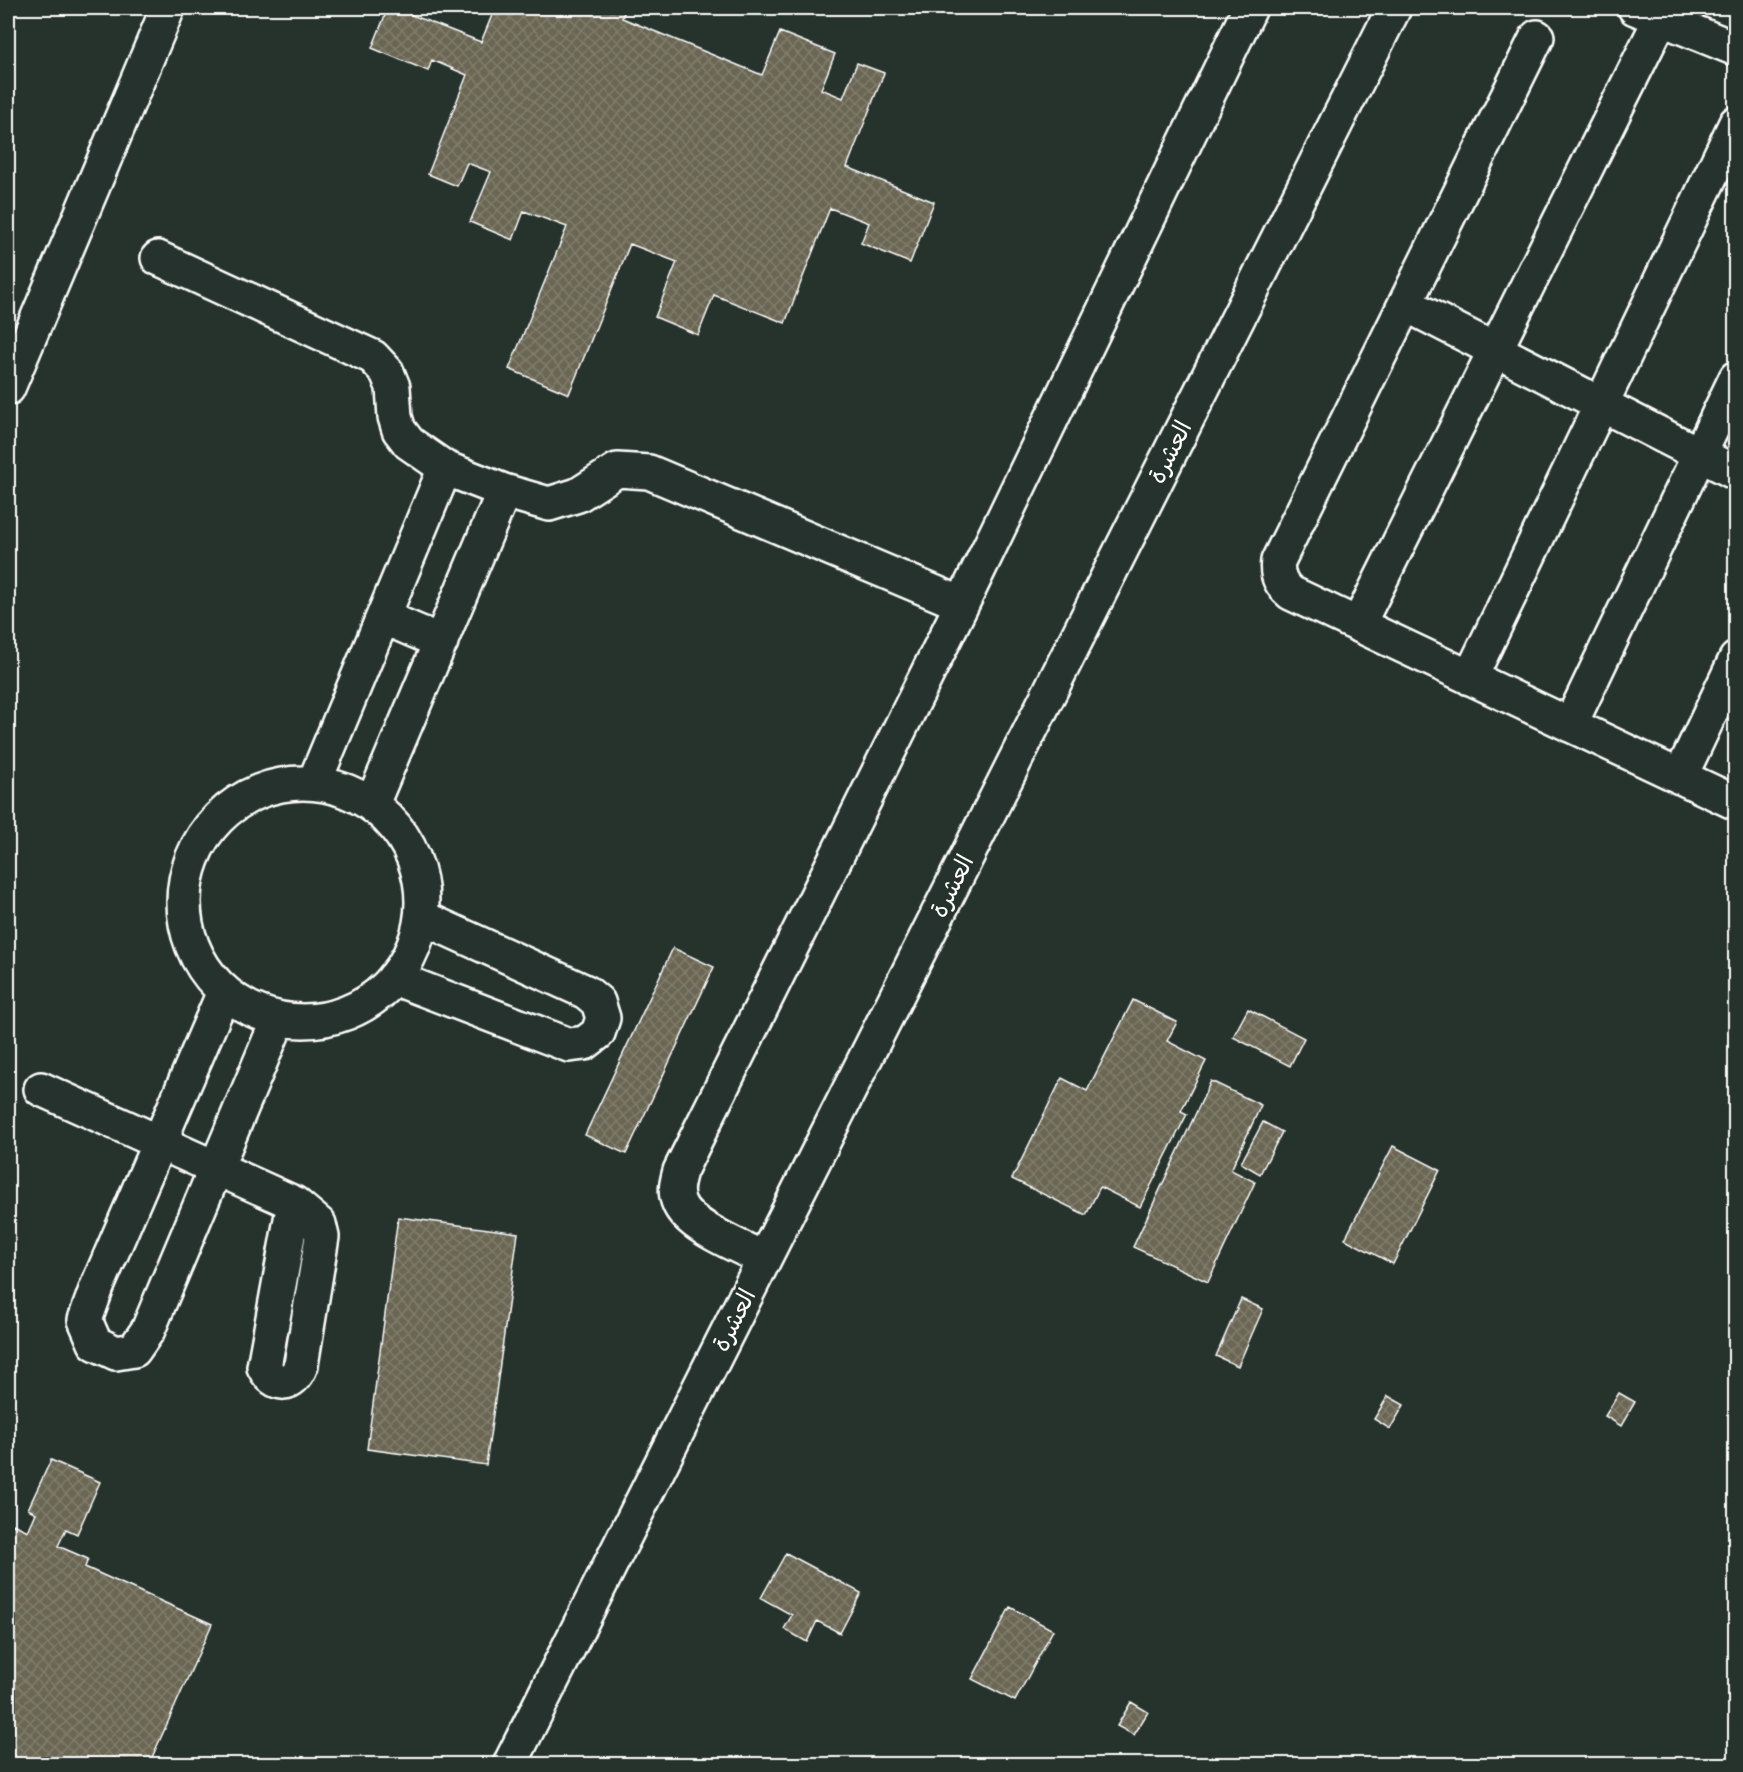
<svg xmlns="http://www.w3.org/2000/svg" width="1743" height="1772" font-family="Dekko,'Playpen Sans Arabic',sans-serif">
<defs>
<pattern id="building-cross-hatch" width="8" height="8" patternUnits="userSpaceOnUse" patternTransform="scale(1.5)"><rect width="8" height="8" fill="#6a6653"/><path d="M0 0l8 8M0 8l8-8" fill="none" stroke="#807d6d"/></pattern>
</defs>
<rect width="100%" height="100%" fill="#26332d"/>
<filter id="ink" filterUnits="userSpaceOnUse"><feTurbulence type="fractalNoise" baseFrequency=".0167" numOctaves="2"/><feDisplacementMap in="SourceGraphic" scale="12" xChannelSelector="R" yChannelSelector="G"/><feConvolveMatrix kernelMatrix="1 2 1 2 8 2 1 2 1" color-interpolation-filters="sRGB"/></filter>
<g filter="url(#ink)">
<!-- building -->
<path fill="url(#building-cross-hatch)" stroke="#fff" stroke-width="1.5" d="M388 8H394L481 42 495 8H626L622 18 762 75 780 32 835 54 821 89 843 98 857 63 884 73 847 167 934 202 910 263 861 243 869 223 830 208 785 323 714 295 698 335 655 317 677 262 630 244 569 394 509 369 567 227 524 211 513 240 470 222 491 172 467 163 457 186 428 174 467 75 432 60 428 71 372 48Z
M673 948 714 967 626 1154 585 1135Z
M1133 1000 1177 1022 1167 1041 1206 1061 1181 1111 1187 1114 1140 1207 1100 1187 1086 1215 1012 1179 1062 1078 1087 1091Z
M1248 1009 1304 1038 1290 1066 1233 1037Z
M1211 1081 1261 1105 1231 1170 1255 1182 1208 1282 1133 1247Z
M1263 1122 1282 1132 1260 1174 1241 1163Z
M1393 1146 1440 1170 1393 1264 1345 1239Z
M398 1217 518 1233 486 1465 367 1449Z
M1241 1299 1263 1309 1238 1366 1216 1356Z
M1619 1393 1635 1402 1621 1426 1605 1416Z
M1388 1396 1404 1405 1390 1429 1374 1419Z
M51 1460 100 1482 77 1534 66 1529 58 1546 88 1559 85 1567 212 1624 149 1764H8V1533H9L13 1524 28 1531 36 1513 28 1509Z
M786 1553 861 1593 840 1633 817 1621 807 1642 784 1629 792 1615 761 1598Z
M1010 1607 1053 1630 1015 1701 972 1679Z
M1131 1702 1148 1712 1134 1735 1117 1726Z"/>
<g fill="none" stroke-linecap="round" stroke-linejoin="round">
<!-- minor casing -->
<g stroke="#fff" stroke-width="38">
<path id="minor" d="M1635 8 1736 49
M1537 37 1278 561C1276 574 1280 584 1291 593L1736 803
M158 258 373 357 387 372 393 387 395 417 399 430 409 443 445 468 504 491 549 504 578 495 617 470 649 472 962 604
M1405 304 1736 473
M8 388 168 8
M383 617 441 642
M1358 625 1661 18
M1470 678 1736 123
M1570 725 1736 378
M1680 777 1736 659
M314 783 445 468
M184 902a119 119 0 1 1 238 0a119 119 0 1 1-238 0Z
M372 804 504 491
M394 978 569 1045 585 1043 598 1033 603 1018 598 1002 586 992 421 917
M224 992 97 1287 85 1320 95 1343 116 1353 134 1350 148 1330 278 1020
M41 1089 294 1203
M294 1203 319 1224 322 1237 301 1365C293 1387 275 1388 264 1367Z
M764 1259C742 1247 688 1227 679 1203 674 1192 677 1182 680 1171L962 604 1250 8
M510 1764 1394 8"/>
</g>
<!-- minor -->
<use href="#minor" stroke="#26332d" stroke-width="33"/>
</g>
</g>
<g text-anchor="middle" stroke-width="4.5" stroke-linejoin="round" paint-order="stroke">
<!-- street labels -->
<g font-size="24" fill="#fff" stroke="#26332d">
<text transform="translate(1170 452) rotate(-63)" y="8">العشرة</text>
<text transform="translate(952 886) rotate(-63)" y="8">العشرة</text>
<text transform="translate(734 1320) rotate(-63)" y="8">العشرة</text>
</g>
</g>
<!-- margin -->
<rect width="1743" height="1772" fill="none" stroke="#26332d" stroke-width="30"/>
<rect x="15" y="15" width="1713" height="1742" fill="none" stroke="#fff" stroke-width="2" filter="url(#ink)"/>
</svg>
